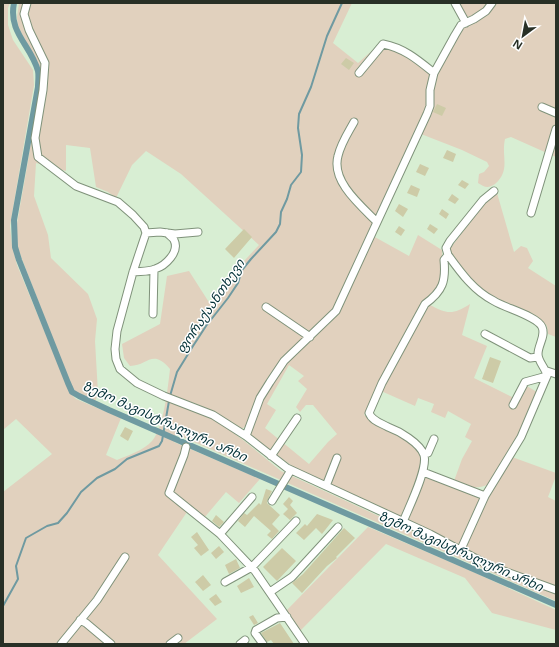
<svg xmlns="http://www.w3.org/2000/svg" width="559" height="647" font-family="'Noto Sans','Noto Sans Georgian',sans-serif">
<rect width="100%" height="100%" fill="#d8eed3"/>
<!-- green -->
<path fill="#e1d1be" fill-rule="evenodd" d="M3 3H10L8 8V25L13 40 33 70 34 85 10 226 12 245 17 265 70 393 76 399 121 418 106 455 117 460C129 455 144 450 152 441 164 428 168 386 170 369 152 348 148 366 130 366L124 358 122 344 160 324 167 276 189 271 212 307 223 293 232 274 259 245 181 174 146 151 132 165 116 198 108 192 96 187 90 148 66 145V171L36 163 34 196 48 235 51 258 88 294 97 319 95 341 98 393 95 402 78 394 72 389 17 246 16 229 28 161 41 76 40 68 18 29 17 17 19 3H352L333 43 358 63 383 41 410 51 430 66 431 75 427 105 333 311 276 367 266 380 256 400 247 425 243 428H240C222 417 197 400 177 399L213 418 243 440 281 471 461 554 487 498 512 457 556 473V476L548 497 556 501V601L176 434 174 442 260 479 239 503 226 492 204 518 191 506 158 555 217 619 184 644H3V492L52 454 16 419 3 430Z
M458 3H488C482 10 476 15 468 17L465 16Z
M495 3H556V157L511 137 505 139C501 157 511 170 495 184 488 189 484 187 478 183L479 174 484 172 489 166 487 162 462 150 421 134 436 78 444 61 462 28Z
M497 193 514 252 521 246 527 248 533 261 528 268 556 286V337L548 334 547 326 542 321 483 292 470 280 449 250 486 201Z
M418 235 442 250 443 270 441 283 416 314 364 415 400 434 421 454 423 461 421 471 402 517 295 468 250 436 261 401 283 366 313 336 329 324 339 310 373 236 409 256ZM289 365 304 376 298 381 307 389 296 407 300 412 306 405H313L337 434 328 442 309 464 265 428 276 410 267 404Z
M470 304 462 335 487 346 474 378 518 400 525 385 537 392 519 436 487 485C475 490 466 486 454 481L462 459 472 441 465 437 471 424 448 411 445 418 431 412 434 404 418 398 415 406 381 391 425 309 430 305C447 314 453 315 470 304Z
M424 476 481 498 460 545 407 520Z
M368 527 469 570 556 610V630L492 613 465 578 386 544 300 631 286 611Z"/>
<g fill="none" stroke-linecap="round" stroke-linejoin="round">
<!-- stream -->
<path stroke="#6f9aa1" stroke-width="2" d="M170 396 177 372 193 346 206 326 228 298 238 283 242 270 251 259 276 232 280 224 281 212 287 199 291 185 301 172 302 155 298 128 299 114 311 87 327 36 342 3
M3 606 18 579 16 566 26 538 47 526 58 523 67 513 81 492 97 478 115 469 127 459 159 446 162 441 169 401"/>
<!-- canal -->
<path stroke="#6f9aa1" stroke-width="6" d="M14 3C8 33 31 45 38 71 39 76 38 82 38 87L14 220 15 247 19 260 68 383 72 392 79 396 109 410 556 605"/>
</g>
<!-- building -->
<path fill="#cdcba7" d="M346 58 354 63 349 70 341 64Z
M437 104 446 108 442 116 433 112Z
M447 150 456 154 453 162 443 158Z
M420 164 429 168 425 176 416 172Z
M462 180 469 184 465 189 458 185Z
M411 185 420 189 417 197 407 193Z
M452 194 459 199 455 204 448 200Z
M399 204 408 209 403 217 395 211Z
M442 209 449 214 446 219 439 214Z
M430 224 438 229 434 234 427 229Z
M399 226 405 230 401 236 395 232Z
M244 229 252 237 234 258 225 249Z
M490 357 501 361 493 383 482 379Z
M125 427 133 431 128 441 120 436Z
M266 489 272 491 268 499 267 503 280 515 272 524 279 531 272 539 267 535 271 531 254 516 245 527 238 521 244 513 247 515 259 503 261 505Z
M289 497 293 501 290 505 297 513 290 520 283 514 288 509 283 504Z
M317 514 333 520 322 534 316 528 304 540 296 533 305 524 307 526Z
M216 515 224 522 219 527 212 521Z
M344 528 355 538 336 557 337 558 327 566 302 593 292 583 303 574Z
M197 532 209 550 201 556 194 548 198 545 191 537Z
M219 546 224 552 216 559 211 553Z
M282 548 296 561 277 581 263 567Z
M236 559 240 568 229 574 225 565Z
M203 575 211 585 203 591 195 582Z
M249 578 254 587 241 593 237 586Z
M216 594 222 602 215 606 209 599Z
M253 615 258 623 254 625 249 617Z
M280 623 294 644H274L271 640 267 642 261 633Z"/>
<g fill="none" stroke-linecap="round" stroke-linejoin="round">
<!-- minor casing -->
<g stroke="#7f927a" stroke-width="9">
<path id="minor" d="M27 3 24 14 29 30 45 63 43 90 35 138 38 157 76 186 118 202 133 215 144 227 146 233 133 272 117 331 115 349 116 359 120 369 137 383 164 396 213 415 246 436 287 468 430 534 490 566 556 590
M455 3 466 23
M359 73 383 44C404 48 418 60 434 73
M542 107 556 113
M354 122C348 133 341 143 338 156 331 181 360 205 377 222
M531 213 556 129
M146 233 160 232 175 234 198 232
M448 255 446 248 450 241 483 200 494 191
M133 272C140 271 149 272 155 269 165 266 180 252 174 240 173 238 169 235 167 233
M266 307 310 337
M153 314 154 270
M485 334 530 358 538 357
M547 371 556 374
M513 405 525 382 547 376
M246 436 260 398 270 382 284 361 336 311 427 114 430 106V90L434 73 455 35 461 25 474 19 486 11 492 3
M186 447 184 455 169 493 220 534 255 571 305 644
M424 454 428 453 434 439
M271 456 297 418
M423 472 485 496
M326 486 337 458
M272 501 291 470
M403 522C409 507 428 469 424 455 420 443 399 431 388 427 381 423 372 421 369 413L382 383 425 304C443 291 446 281 444 260L448 255C461 273 474 291 494 301 505 308 537 316 542 327 546 336 538 345 538 354 538 362 546 368 547 376L521 437 485 496 461 549
M220 534 252 497
M225 582 252 567 296 521
M270 592 292 577 338 527
M80 620 86 623 111 644
M61 644 97 600 125 557
M170 644 178 638
M240 644 245 640
M263 644 255 633 256 630 277 618 287 617"/>
</g>
<!-- minor -->
<use href="#minor" stroke="#fff" stroke-width="7"/>
</g>
<g text-anchor="middle" stroke-width="3" stroke-linejoin="round" paint-order="stroke">
<!-- water labels -->
<g font-size="13" font-style="italic" fill="#023036" stroke="#fff">
<text transform="translate(210 306) rotate(-56)" y="5">ფორაქაანთხევი</text>
<text transform="translate(165 421) rotate(24)" y="5">ზემო მაგისტრალური არხი</text>
<text transform="translate(461 551) rotate(24)" y="5">ზემო მაგისტრალური არხი</text>
</g>
</g>
<!-- border -->
<rect width="559" height="647" fill="none" stroke="#283026" stroke-width="8"/>
<!-- north arrow -->
<g transform="translate(523 36) rotate(212)" stroke="#ffffff" stroke-width="3" paint-order="stroke">
<path d="M0-3L7 15L0 10L-7 15Z" fill="#283026"/>
<text y="-6" font-size="11" font-weight="bold" text-anchor="middle" fill="#283026">N</text>
</g>
</svg>
